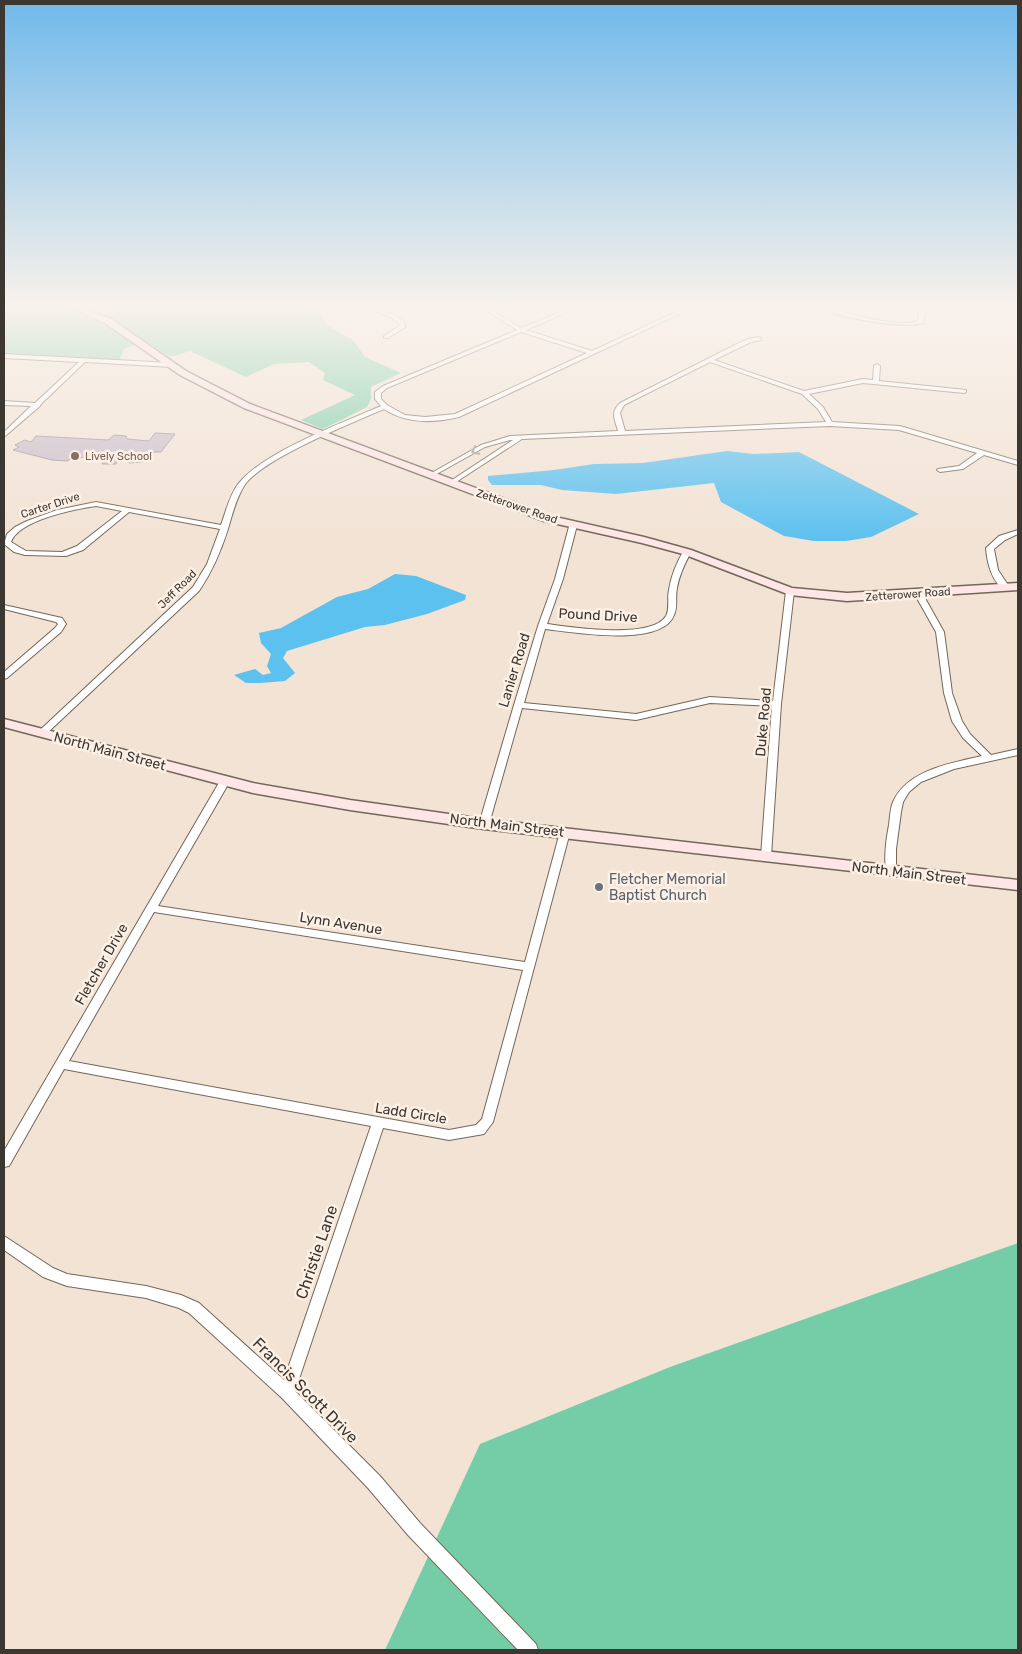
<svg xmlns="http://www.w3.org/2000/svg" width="1022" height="1654" font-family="Rubik,sans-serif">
<rect width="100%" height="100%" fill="#f2e3d5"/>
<!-- green -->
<path fill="#75cda7" d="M4 308H71L98 320 131 340 134 345 124 349 119 361 4 355Z
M116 308H312L319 311 327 325 354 341 365 357 401 373 371 387V399L367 407 323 429 301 420 355 395 323 380 325 373 309 362 274 364 246 377 190 351 170 357 104 314Z
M1018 1243V1650H385L480 1444 670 1367Z"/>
<!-- water -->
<path fill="#5dc1ef" d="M727 451 754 454 799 452 919 514 871 537 846 541H814L784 536 721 502 714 483 616 494 562 490 541 485H492L488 480V476L554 470 594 464 643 463Z
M395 574 416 576 466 595 465 600 427 614 385 625 365 627 287 651 283 658 295 673 285 681 261 683H246L234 675 255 669 263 675 271 673 267 666 271 654 261 643 259 633 281 628 337 597 368 589Z"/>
<!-- building -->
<path fill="#cabcca" stroke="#9e919e" d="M155 433 175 434 161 452H155L151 454V458L144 459 142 462 129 463V460H118L116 464H102L105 459 72 457 68 461 52 460 13 450 19 447 15 445 25 440 31 442 36 436 108 440 114 435 126 436 127 439 149 441Z"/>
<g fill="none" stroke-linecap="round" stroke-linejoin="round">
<!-- street casing -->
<g stroke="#73675a" stroke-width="2">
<path id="street" d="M367 308C380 308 393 314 404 321L405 327 388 338H384V336L399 326V323L391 317Z
M483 308H488L521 328 571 308H577L526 330 592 351 683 309 688 310 459 417C434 423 406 424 384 409 352 423 261 459 244 486 236 499 232 515 228 529 221 551 212 572 199 591L45 735H39L37 733 39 731 193 587 207 564 220 529 129 512 83 550 66 556 25 555 14 552 4 544 7 534 15 527 27 521 57 510 96 502 221 525C226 511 230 494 239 483 264 452 344 422 381 406L375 399V392L383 386 517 330ZM521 332 587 353 455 414 425 417 405 415 387 405 381 399V393L387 388ZM96 506 122 511 77 546 62 552 26 551 11 542C19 520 75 509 96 506Z
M821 308H829C852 314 895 328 918 321L920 308H926L923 323C903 329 840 318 821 308Z
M759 337 761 338V340L751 342 714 360 804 391 863 379 873 380 874 366 877 364 880 366 879 381 966 390V392L964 393 863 383 809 394 823 407 832 422 900 426 1018 461V465L984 455 963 469 940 472 937 470 938 469 959 466 977 453 899 430 830 426 522 439 453 484H449V482L513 440H510L485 447 433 476 428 475 481 445 510 436 618 431C615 420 610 412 620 403L737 344 748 339ZM710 362 802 394 818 409 826 422 625 431 620 413 624 405Z
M4 354 172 363 175 365 172 367 85 362 41 404 40 406 4 437V432L31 406 4 405V401L35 403 79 362 4 358Z
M570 523H576L577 525 563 579 547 624C571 627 651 640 666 616 670 609 667 598 669 590 671 576 677 562 684 550H687L691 552C685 563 679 576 677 588 675 597 678 607 674 615 662 648 572 632 545 629L524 703 636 714 710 697 773 701 786 591 790 589 794 591 781 704 771 856 770 858 766 859 761 856 772 706 710 703 636 720 522 708 489 824 484 827 479 824 514 705 538 626 555 579Z
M1018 530V534L1005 540 994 549 998 570 1010 588 1006 590C992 584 987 562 986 548L999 536Z
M915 591H921L944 632 952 693 962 721 970 734 991 755 1018 749V755L954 769 921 782 909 792 903 802 901 812 896 849V871L891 875 886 871C884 856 886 840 889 825 890 818 890 809 893 802 907 770 951 763 982 756L963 738 952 721 944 693 936 632 914 593Z
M4 605 62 618 66 624 61 632 7 678 4 679V672L55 628 58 624 56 622 4 609Z
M225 778 230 781 158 906 525 962 560 832 565 829 570 832 493 1122 484 1134 449 1140 383 1128 295 1391 380 1476 420 1523 536 1644 538 1650H518L408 1535 368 1488 282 1398 189 1313 179 1308 146 1298 67 1286 43 1277 4 1250V1236L53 1268 67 1274 146 1286 181 1295 199 1303 284 1380 371 1126 64 1069 9 1166 4 1167V1151L220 781ZM154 912 523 970 482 1119 476 1125 449 1130 69 1061Z"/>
</g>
<!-- secondary casing -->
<g stroke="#73675a" stroke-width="3">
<path id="secondary" d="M73 308H83L111 319 186 371 250 404 551 516 644 537 691 550 792 588 847 593 1018 583V590L847 601 790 595 683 554 642 543 544 521 244 408 180 375 105 323Z
M4 719 253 783 350 800 484 819 1018 880V890L484 829 350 810 253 793 4 727Z"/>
</g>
<!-- street -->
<use href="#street" fill="#fff" fill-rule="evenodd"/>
<!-- secondary -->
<use href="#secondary" fill="#fee6e6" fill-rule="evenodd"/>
</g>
<!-- one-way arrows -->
<defs><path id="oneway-chevron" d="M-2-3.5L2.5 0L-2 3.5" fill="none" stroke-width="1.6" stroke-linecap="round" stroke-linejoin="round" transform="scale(1.25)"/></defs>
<use stroke="#9e9b98" href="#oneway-chevron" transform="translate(475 451) rotate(152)"/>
<!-- sky -->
<linearGradient id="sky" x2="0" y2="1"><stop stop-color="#70b9eb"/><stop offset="0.57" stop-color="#f9f2ec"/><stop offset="1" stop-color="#f9f2ec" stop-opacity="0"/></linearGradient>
<rect width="1022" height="539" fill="url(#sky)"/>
<!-- markers -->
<circle fill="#8d6e63" stroke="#fdf1e6" stroke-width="2" cx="75" cy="456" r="5"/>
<circle fill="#6b7280" stroke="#fdf1e6" stroke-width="2" cx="599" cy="887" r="5"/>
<g text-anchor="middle" stroke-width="5" stroke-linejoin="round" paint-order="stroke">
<!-- far-education labels -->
<g font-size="11" fill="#785e54" stroke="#fdf1e6" text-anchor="start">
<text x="85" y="460">Lively School</text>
</g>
<!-- far-street labels -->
<g font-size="11" fill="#3d3731" stroke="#fdf1e6">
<text transform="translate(50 505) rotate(-18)" y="4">Carter Drive</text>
<text transform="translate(517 506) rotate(19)" y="4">Zetterower Road</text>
<text transform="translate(177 589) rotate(-45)" y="4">Jeff Road</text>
<text transform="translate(908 594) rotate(-4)" y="4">Zetterower Road</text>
</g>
<!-- street labels -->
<g font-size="14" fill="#3d3731" stroke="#fdf1e6">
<text transform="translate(598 615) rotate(3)" y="5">Pound Drive</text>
<text transform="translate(514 670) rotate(-73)" y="5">Lanier Road</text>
<text transform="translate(763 722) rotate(-85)" y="5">Duke Road</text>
<text transform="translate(110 751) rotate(15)" y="5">North Main Street</text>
<text transform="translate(507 825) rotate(7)" y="5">North Main Street</text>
<text transform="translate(909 873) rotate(7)" y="5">North Main Street</text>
<text transform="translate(341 923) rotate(9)" y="5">Lynn Avenue</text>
<text transform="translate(101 964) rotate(-60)" y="5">Fletcher Drive</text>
<text transform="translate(411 1113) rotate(9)" y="5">Ladd Circle</text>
</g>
<!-- worship labels -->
<g font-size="14" fill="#5b616d" stroke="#fdf1e6" text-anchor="start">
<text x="609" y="884">Fletcher Memorial<tspan x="609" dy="16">Baptist Church</tspan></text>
</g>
<!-- near-street labels -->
<g font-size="16" fill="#3d3731" stroke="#fdf1e6">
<text transform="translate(316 1252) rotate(-71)" y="6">Christie Lane</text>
<text transform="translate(306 1390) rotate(45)" y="6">Francis Scott Drive</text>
</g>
</g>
<!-- border -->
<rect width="1022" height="1654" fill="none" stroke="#3d3731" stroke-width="10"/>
</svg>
